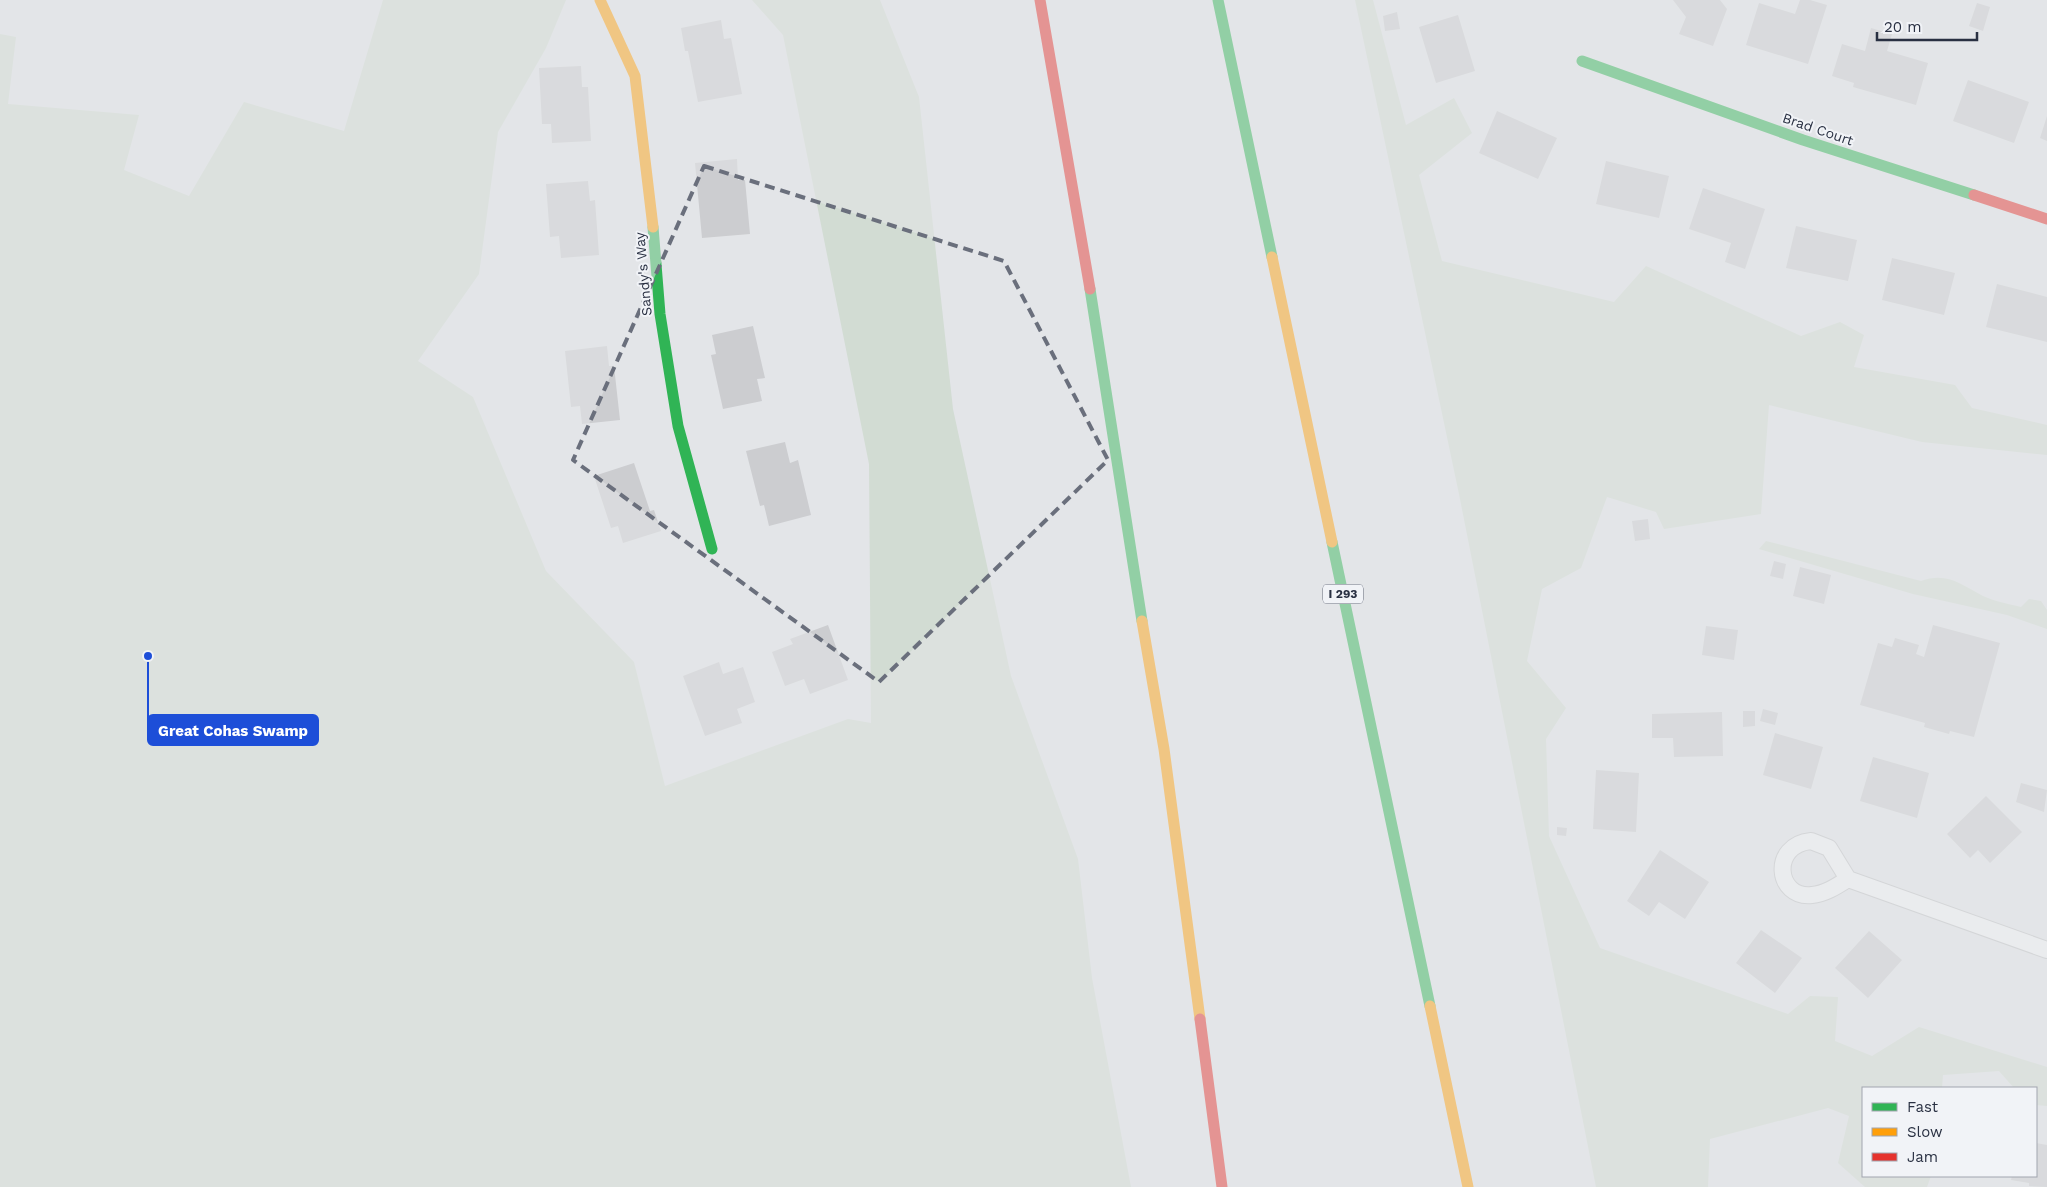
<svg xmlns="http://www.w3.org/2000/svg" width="2047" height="1187" font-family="'Work Sans',sans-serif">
<rect width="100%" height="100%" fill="#e3e5e8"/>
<!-- green -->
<path fill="#d2dcd3" d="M383 0H566L546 48 498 132 479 274 418 361 473 397 546 571 634 662 665 786 848 719 871 723 869 464 783 35 752 0H880L919 97 953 409 1011 676 1078 859 1092 978 1131 1187H0V34L16 37 8 104 139 115 124 170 189 196 244 102 344 131Z
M1355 0H1373L1406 125 1454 98 1472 133 1419 175 1442 261 1614 302 1646 266 1801 336 1840 322 1864 335 1854 367 1955 385 1972 408 2047 425V455L1922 442 1769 405 1761 514 1664 529 1656 512 1607 497 1581 568 1542 589 1527 661 1566 708 1546 739 1549 836 1600 948 1788 1014 1810 996 1838 997 1835 1041 1872 1056 1919 1027 2047 1067V1106L2036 1105V1088H2014L1999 1071 1943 1075 1942 1088H1863V1176H1931L1927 1187H1865L1838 1163 1849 1116 1828 1108 1710 1139 1708 1187H1596L1459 494Z
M1766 541 1921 581C1947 572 1960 584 1983 596 1994 601 2008 604 2021 607L2029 599 2041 601 2047 610V629L2007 615 1913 594 1759 549Z"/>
<!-- building -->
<path fill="#cccdd0" d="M1673 0H1720L1727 9 1713 46 1679 34 1686 17Z
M1800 0H1810L1827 5 1808 64 1746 45 1759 3 1795 14Z
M1977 3 1990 7 1983 31 1969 26Z
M1397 12 1400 29 1385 31 1383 16Z
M1458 15 1475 71 1436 83 1419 27Z
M721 20 724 39 731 38 742 94 698 102 688 51H685L681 28Z
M1871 28 1892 34 1887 51 1928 63 1916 105 1853 87 1854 83 1832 76 1842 44 1865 51Z
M581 66 582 87H588L591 141 552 143 551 124H542L539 68Z
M1968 80 2029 102 2014 143 1953 121Z
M1497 111 1557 138 1538 179 1479 153Z
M2047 116V141L2040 138Z
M737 159 738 180H745L750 234 702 238 695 163Z
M1606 161 1669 176 1659 218 1596 204Z
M588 181 590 201 595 200 599 255 561 258 559 236 550 237 546 184Z
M1703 188 1765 209 1745 269 1725 262 1731 243 1689 229Z
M1796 226 1857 240 1848 281 1786 268Z
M1892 258 1955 273 1944 315 1882 300Z
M1997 284 2047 297V342L1986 327Z
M753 326 765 378 757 379 762 401 723 409 711 355 716 354 712 335Z
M607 346 609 366H614L620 420 582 424 580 406 571 407 565 351Z
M785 442 790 463 798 460 811 515 769 526 764 505 760 506 746 451Z
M634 463 650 511 654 510 661 531 623 543 618 526 611 528 594 476Z
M1648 519 1650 539 1635 541 1632 521Z
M1774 561 1786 564 1783 579 1770 576Z
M1800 567 1831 575 1824 604 1793 596Z
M828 625 848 680 810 694 804 679 785 686 772 652 793 644 790 639Z
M1933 625 2000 643 1974 737 1950 731 1949 734 1924 727 1925 723 1860 705 1878 643 1892 647 1895 638 1919 645 1916 654 1924 657Z
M1706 626 1738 630 1734 660 1702 655Z
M719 662 723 674 743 667 755 702 737 709 742 723 705 736 683 676Z
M1763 709 1778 713 1775 725 1760 721Z
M1743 711H1755V726L1743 727Z
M1722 712 1723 756 1674 757 1673 738H1652V714Z
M1775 733 1823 747 1811 789 1763 775Z
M1873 757 1929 773 1917 818 1860 801Z
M1596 770 1639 773 1636 832 1593 829Z
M2021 783 2047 790 2044 812 2016 802Z
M1986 796 2022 832 1990 863 1978 850 1970 858 1947 834Z
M1557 827 1567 828 1566 836 1557 835Z
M1660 850 1709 882 1685 919 1659 902 1649 916 1627 901Z
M1761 930 1802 958 1775 993 1736 963Z
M1869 931 1902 960 1868 998 1835 968Z
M2036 1143 2047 1145V1187L2029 1186V1183L2011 1180 2012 1176H2036Z"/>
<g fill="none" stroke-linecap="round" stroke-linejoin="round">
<!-- lane casing -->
<g stroke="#c1c3c6" stroke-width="18">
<path id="lane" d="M1811 841 1829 848 1848 879C1837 886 1825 894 1812 895 1776 899 1770 845 1811 841Z
M1848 879 2047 950"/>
</g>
<!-- lane -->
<use href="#lane" stroke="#f2f3f5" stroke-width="16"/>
<!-- fast -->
<path stroke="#30b455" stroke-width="11" d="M1218 0 1272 257
M1582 61 1803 140 1974 195
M653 227 660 314 678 426 712 549
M1090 289 1142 621
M1332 542 1430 1006"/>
<!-- slow -->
<path stroke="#ff9f0a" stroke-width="11" d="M600 0 635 76 653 227
M1272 257 1332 542
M1142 621 1164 749 1200 1019
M1430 1006 1468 1187"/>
<!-- jam -->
<path stroke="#e5322d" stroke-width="11" d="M1040 0 1090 289
M1974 195 2047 219
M1200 1019 1222 1187"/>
</g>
<!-- marked area -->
<path d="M0 0H2047V1187H0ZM704 166 1004 261 1108 460 879 682 573 460Z" fill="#e3e5e8" fill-opacity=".55" fill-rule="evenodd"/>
<path fill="none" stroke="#6a6f7c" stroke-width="4" stroke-dasharray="10 6" stroke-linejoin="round" d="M704 166 1004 261 1108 460 879 682 573 460Z"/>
<g text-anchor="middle" stroke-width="4" stroke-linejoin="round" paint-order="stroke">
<!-- shield labels -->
<rect fill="#f1f3f7" stroke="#656a78" stroke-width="1" x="1323" y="584.5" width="40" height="19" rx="4"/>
<g font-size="12" font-weight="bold" fill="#293042">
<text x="1343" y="598">I 293</text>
</g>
<!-- street labels -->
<g font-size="14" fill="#293042" stroke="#f1f3f7">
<text transform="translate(1818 129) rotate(19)" y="5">Brad Court</text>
<text transform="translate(643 274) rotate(-95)" y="5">Sandy's Way</text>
</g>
</g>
<!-- callouts -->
<path fill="none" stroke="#1d4ed8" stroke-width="2" d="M148 656L148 730"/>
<circle fill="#1d4ed8" stroke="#f1f3f7" stroke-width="2" cx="148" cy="656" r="5"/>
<rect fill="#1d4ed8" stroke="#1d4ed8" stroke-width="2" x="148" y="715" width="170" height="30" rx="5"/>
<g font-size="15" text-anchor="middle" font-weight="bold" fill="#fff">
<text x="233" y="736">Great Cohas Swamp</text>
</g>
<!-- legend -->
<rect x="1862" y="1087" width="175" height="90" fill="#f1f3f7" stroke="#a1a5af"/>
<rect x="1872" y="1103" width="25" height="8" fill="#30b455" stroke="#a1a5af"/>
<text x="1907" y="1112" font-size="15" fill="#293042">Fast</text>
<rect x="1872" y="1128" width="25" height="8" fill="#ff9f0a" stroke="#a1a5af"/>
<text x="1907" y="1137" font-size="15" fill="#293042">Slow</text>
<rect x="1872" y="1153" width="25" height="8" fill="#e5322d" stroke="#a1a5af"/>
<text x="1907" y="1162" font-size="15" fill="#293042">Jam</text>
<!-- scale -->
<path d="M1877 32v8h100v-8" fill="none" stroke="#293042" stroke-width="2.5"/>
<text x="1884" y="32" font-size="15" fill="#293042" stroke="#f1f3f7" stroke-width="4" paint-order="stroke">20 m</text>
</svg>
